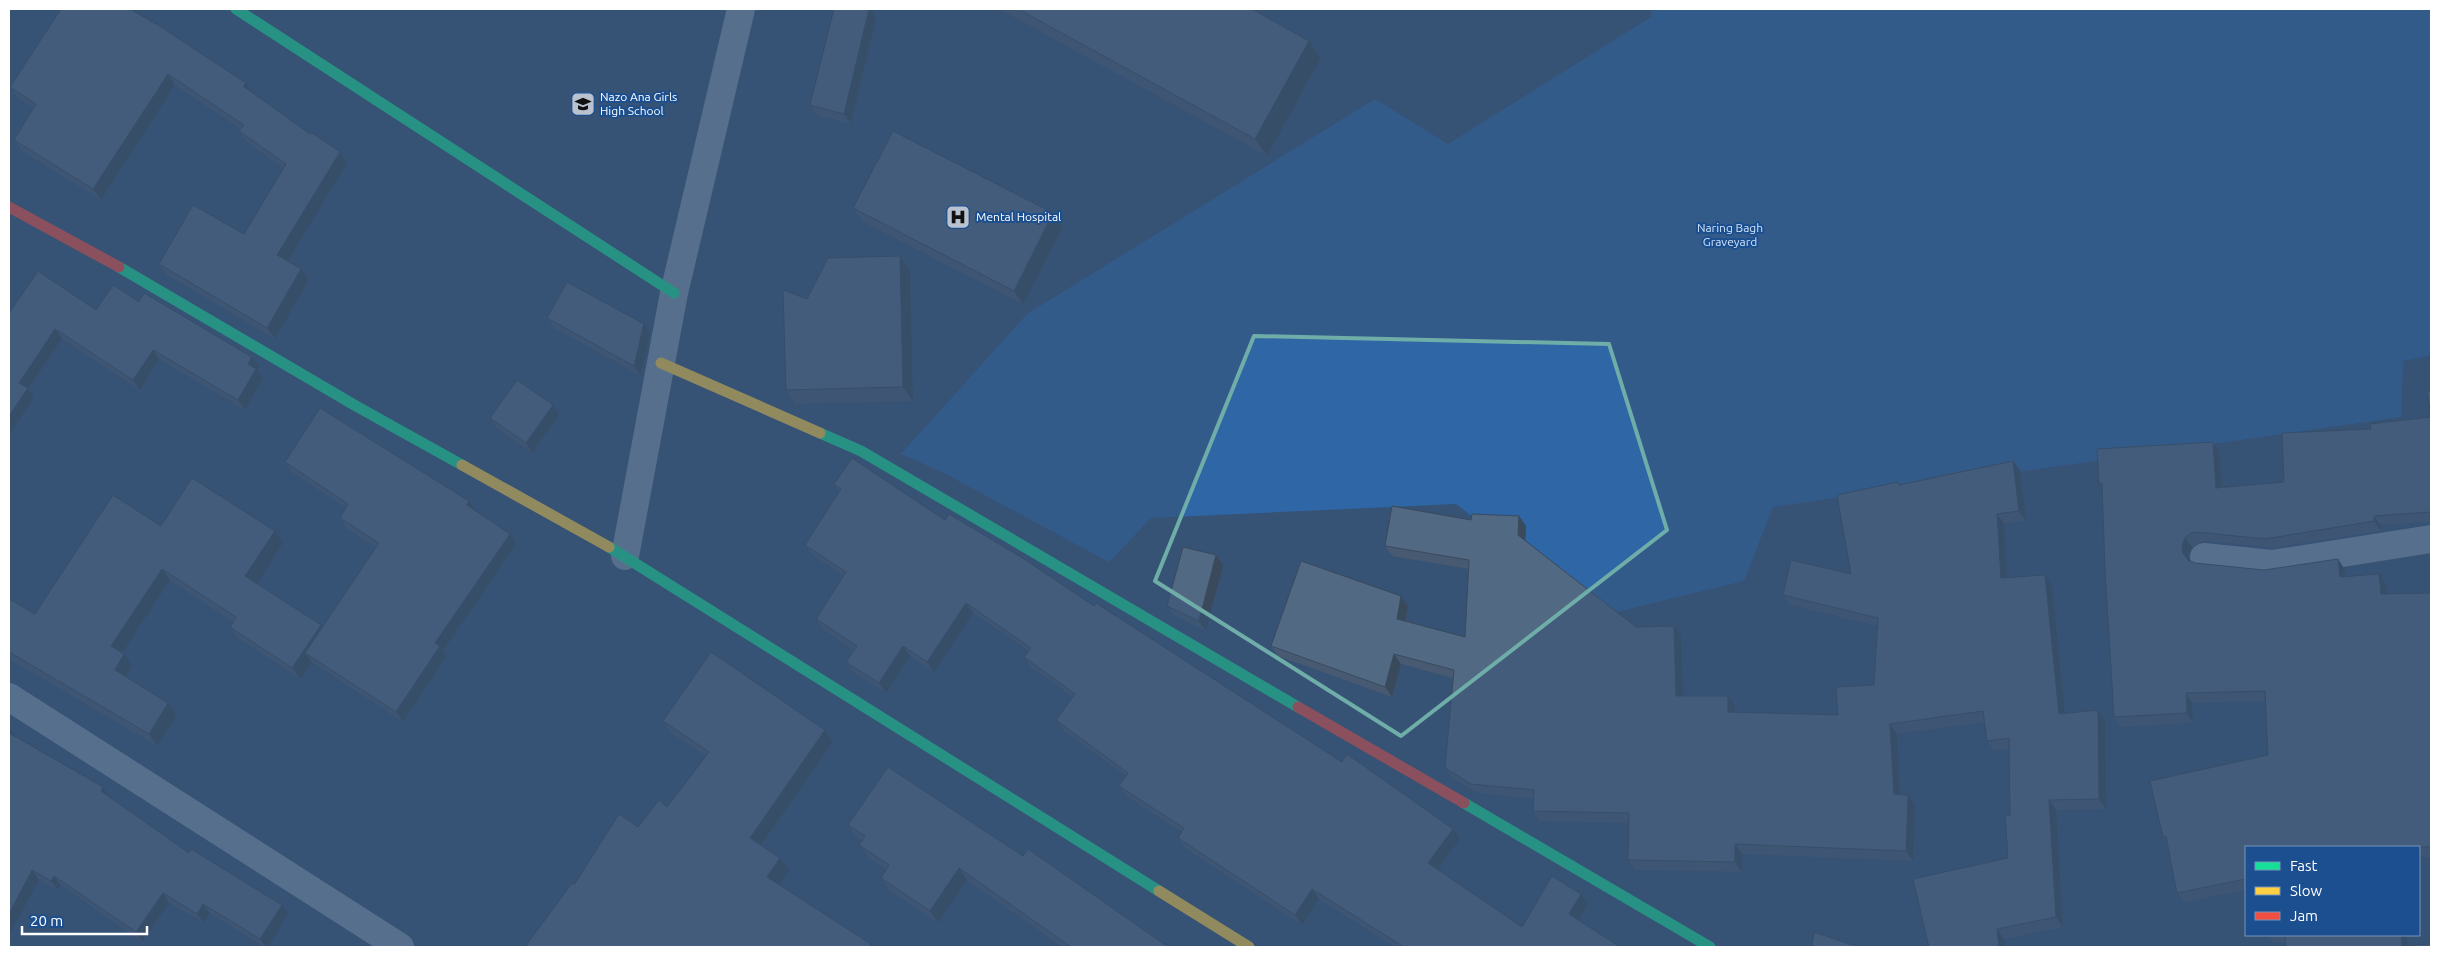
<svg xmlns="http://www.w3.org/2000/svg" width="2440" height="956" font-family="Ubuntu,sans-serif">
<rect width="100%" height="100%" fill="#365274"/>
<!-- green -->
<path fill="#2f66a5" d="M1651 9H2431V355L2403 361 2401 417 1773 507 1744 581 1600 616 1456 504 1151 518 1109 562 942 472 901 454 1027 314 1375 99 1448 144 1651 17Z"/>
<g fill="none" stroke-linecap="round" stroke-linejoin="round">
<!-- street -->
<path stroke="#7d92a8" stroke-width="28" d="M625 556 674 293 741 9
M2204 557 2272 564 2431 539
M9 697 400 947"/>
<!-- fast -->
<path stroke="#16e098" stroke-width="11" d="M236 9 674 293
M119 267 356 406 462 465
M820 433 861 451 1298 707
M609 547 1159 891
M1464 803 1710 947"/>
<!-- slow -->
<path stroke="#ffcf43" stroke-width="11" d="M661 363 820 433
M462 465 609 547
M1159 891 1249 947"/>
<!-- jam -->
<path stroke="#f24e42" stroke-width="11" d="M9 207 119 267
M1298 707 1464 803"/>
</g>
<!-- wall -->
<path fill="#475a72" d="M61 9 253 94 310 134 340 152 347 163 288 262 309 280 275 339 167 275 159 264 244 234 283 168 247 142 239 131 241 129 175 85 101 200 22 151 14 140 34 108 18 98 10 87Z
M999 9H1252L1309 41 1321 58 1267 156Z
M876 18 851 124 817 115 810 105Z
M853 208 1063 227 1023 304 863 222Z
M900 256 910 270 913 401 795 404 786 390 807 299Z
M139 302 252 357 259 366 257 370 263 378 245 410 159 359 140 390 62 339 28 389 34 397 11 432 9 430V313L96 310Z
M547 318 650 334 641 376 554 328Z
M2431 390V522L2380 525 2381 531 2272 548 2205 541 2198 543 2192 547 2188 556 2189 560 2195 563 2264 570 2344 568 2345 577 2386 584 2387 594 2431 593V857H2419V847H2246V890L2184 902 2177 893 2167 843 2163 837 2268 755 2266 701 2192 703 2193 723 2121 727 2114 717 2102 488 2099 483 2219 452 2222 488 2284 482 2371 429 2431 417Z
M553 405 559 415 532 453 497 428 490 418Z
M2013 461 2020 470 2026 521 2004 524 2007 577 2052 585 2065 713 2098 710 2105 720 2106 809 2056 810 2063 927 2004 939 2005 947H1929L2008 858 2010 815 2009 749 1994 751 1987 741 1985 722 1897 734 1900 794 1915 805 1913 861 1742 854V872L1635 870 1628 860 1629 823 1540 821 1533 811V799L1478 793 1452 778 1445 768 1453 678 1401 664 1392 697 1278 656 1271 646 1401 596 1408 606 1406 621 1465 637 1469 569 1392 556 1385 546 1471 520 1519 516 1526 526 1525 541 1636 627 1681 636 1682 696H1728L1735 706V713L1838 715 1874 685 1877 626 1790 605 1783 595 1851 574 1900 484Z
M285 462 469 501 476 511 510 534 516 544 443 651 447 656 403 722 312 662 301 679 238 638 230 627 233 622 170 580 122 653 132 666 126 677 168 703 177 715 157 746 9 659V599L35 614 161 526 283 543 256 583 321 625 322 628 376 547 346 528 340 518 346 508 292 472Z
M834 484 945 520 1094 606 1460 839 1437 870 1522 927 1588 904 1579 920 1620 947H1395L1319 899 1302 925 1185 848 1178 838 1182 832 1126 796 1119 786 1126 776 1063 730 1056 720 1073 697 1031 667 1024 657 1029 651 973 613 934 672 910 656 886 693 853 672 846 662 854 650 823 629 816 619 844 576 812 555 805 545 839 491Z
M1223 565 1206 631 1174 616 1167 606Z
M663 721 825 730 833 742 762 845 780 858 789 870 779 884 574 885 638 827 667 807 706 756 671 733Z
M17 738 109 796 189 853 288 914 268 947H264L210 913 204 923 169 903 142 942 61 885 58 891 39 880 9 936Z
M848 825 1023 856 1168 947H1062L967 880 938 923 889 890 881 878 886 869 868 857 859 845 862 841 856 837Z
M2268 935H2404L2407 938 2408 946 2431 947 2286 942 2274 943Z"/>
<!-- shaded-wall -->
<path fill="#394a5c" d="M869 9H870L876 18 851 124 844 114Z
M1309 41 1321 58 1267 156 1255 139Z
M168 74 175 85 101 200 93 189Z
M246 83 253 94 243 86Z
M340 152 347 163 285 266 277 255Z
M1053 213 1063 227 1023 304 1014 291Z
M900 256 910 270 913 401 903 387Z
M301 269 309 280 275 339 267 328Z
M644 324 650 334 641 376 634 366Z
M55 329 62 339 28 389 34 397 11 432 9 428V416L19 383Z
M153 350 159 359 140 390 133 380Z
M252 357 259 366 257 370 263 378 245 410 238 400 248 364Z
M553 405 559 415 532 453 526 443Z
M2213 442 2219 452 2223 498 2216 488Z
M2013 461 2020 470 2026 521 2019 511Z
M469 501 476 511 467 505Z
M1997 514 2004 524 2008 588 2001 578Z
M1519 516 1526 526 1525 545 1518 535Z
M2374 516 2380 525 2381 531 2374 521Z
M275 531 283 543 254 588 245 576Z
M510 534 516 544 443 651 447 656 403 722 396 712 435 643Z
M2185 538 2192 547 2188 556 2190 563 2183 553 2182 546Z
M1216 555 1223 565 1206 631 1199 621Z
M2338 559 2344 568 2347 586 2340 577Z
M162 569 170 580 119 658 111 646Z
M2379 574 2386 584 2388 603 2381 594Z
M2045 575 2052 585 2066 724 2059 714Z
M1401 596 1408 606 1404 629 1397 619Z
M966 603 973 613 934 672 927 662Z
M321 625 329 637 305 653 312 662 301 679 292 668Z
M1674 626 1681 636 1683 706 1676 696Z
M903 646 910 656 886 693 879 683Z
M124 654 132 666 123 682 115 670Z
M1394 654 1401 664 1392 697 1385 687Z
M2186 693 2192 703 2193 723 2187 713Z
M1728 696 1735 706V722L1728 712Z
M168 703 177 715 157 746 149 734Z
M2098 710 2105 720 2106 809 2099 799Z
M1890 724 1897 734 1900 804 1894 794Z
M11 729 17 739 9 733Z
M825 730 833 742 758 850 750 838Z
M103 787 109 796 107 800 101 791Z
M1908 795 1915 805 1913 861 1906 851Z
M2049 800 2056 810 2063 927 2056 917Z
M1453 829 1460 839 1435 873 1428 863Z
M1735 844 1742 854V872L1735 862Z
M780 858 789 870 776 889 767 877Z
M959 868 967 880 938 923 930 911Z
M32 870 39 880 9 936V914Z
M54 876 61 885 58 891 51 881Z
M1312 889 1319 899 1302 925 1295 915Z
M163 893 169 903 142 942 136 932Z
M1581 894 1588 904 1576 924 1569 914Z
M203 904 210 913 204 923 197 914Z
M282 905 288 914 268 947H266L260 939Z
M1997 929 2004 939 2005 947H1999Z
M2401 935H2404L2407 938 2408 947 2402 946Z"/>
<!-- building -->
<path fill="#526984" stroke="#394a5c" d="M61 9H130L161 27 246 83 243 86 310 134 312 133 340 152 277 255 301 269 267 328 159 264 193 205 244 234 286 164 239 131 244 125 168 74 93 189 14 140 36 104 10 87Z
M834 9H869L844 114 810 105Z
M1018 9H1252L1309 41 1255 139Z
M893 131 1053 213 1014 291 853 208Z
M900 256 903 387 786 390 783 290 807 299 828 258Z
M38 271 96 310 113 285 139 302 144 293 252 357 248 364 256 369 238 400 153 350 133 380 55 329 19 383 28 388 9 416V313Z
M567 282 644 324 634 366 547 318Z
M517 380 553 405 526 443 490 418Z
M2431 390V512L2374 516V521L2265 539 2198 532 2191 533 2185 538 2182 546 2183 553 2188 560 2195 563 2264 570 2338 559 2340 577 2379 574 2381 594 2431 593V847H2246V879L2177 893 2166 836 2163 837 2150 781 2268 755 2265 691 2186 693 2187 713 2114 717 2105 569 2102 483H2099L2097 449 2213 442 2216 488 2284 482 2282 433 2371 429 2370 424 2431 417 2427 391Z
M320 408 469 501 467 505 510 534 435 643 440 646 396 712 305 653 379 543 340 518 348 504 285 462Z
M852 458 945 520 949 514 1024 559 1094 606 1096 603 1342 762 1347 754 1453 829 1428 863 1522 927 1552 876 1581 894 1569 914 1620 947H1404L1312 889 1295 915 1178 838 1184 828 1119 786 1128 773 1056 720 1075 694 1024 657 1031 648 966 603 927 662 903 646 879 683 846 662 857 646 816 619 846 572 805 545 841 489 834 484Z
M2013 461 2019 511 1997 514 2001 578 2045 575 2059 714 2098 710 2099 799 2049 800 2056 917 1997 929 1999 947H1929L1913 879 2008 858 2005 816 2010 815 2009 738 1987 741 1983 711 1890 724 1894 794 1908 795 1906 851 1735 844V862L1628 860 1629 813 1533 811 1534 790 1471 784 1445 768 1454 670 1394 654 1385 687 1271 646 1301 561 1401 596 1397 619 1465 637 1469 560 1385 546 1392 506 1471 520 1472 514 1519 516 1518 535 1636 627 1674 626 1676 696H1728V712L1838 715 1836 687 1874 685 1878 618 1783 595 1791 560 1851 574 1837 495 1898 482 1899 485Z
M192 478 275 531 245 576 321 625 292 668 230 627 236 617 162 569 111 646 124 654 115 670 168 703 149 734 9 652V599L35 614 113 495 161 526Z
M1183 547 1216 555 1199 621 1167 606Z
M711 652 825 730 750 838 780 858 767 877 871 944 869 947H525L572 883 574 885 619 814 638 827 659 800 667 807 709 752 663 721Z
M9 733 103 787 101 791 189 853 191 849 282 905 260 939 203 904 197 914 163 893 136 932 54 876 51 881 32 870 9 914Z
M888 767 1023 856 1028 849 1168 947H1071L959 868 930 911 881 878 889 865 859 845 865 836 848 825Z
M1814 932 1858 947H1812Z
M2285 935H2401L2402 946 2431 944V947H2286Z
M1796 944 1803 947H1795Z"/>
<!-- marked area -->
<path d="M0 0H2440V956H0ZM1254 336 1609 344 1667 530 1401 736 1155 581Z" fill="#365274" fill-opacity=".55" fill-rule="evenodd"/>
<path fill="none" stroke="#6fada8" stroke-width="4" stroke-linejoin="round" d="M1254 336 1609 344 1667 530 1401 736 1155 581Z"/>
<!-- icons -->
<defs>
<g id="school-square" transform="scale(1.25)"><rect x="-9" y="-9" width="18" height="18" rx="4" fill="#b9c2ce" stroke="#1b4f8f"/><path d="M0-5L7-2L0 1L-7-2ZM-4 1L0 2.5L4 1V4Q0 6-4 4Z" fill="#111"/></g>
<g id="hospital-square" transform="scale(1.25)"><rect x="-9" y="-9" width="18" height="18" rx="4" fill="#b9c2ce" stroke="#1b4f8f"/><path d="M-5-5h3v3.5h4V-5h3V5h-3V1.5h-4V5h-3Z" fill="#111"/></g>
</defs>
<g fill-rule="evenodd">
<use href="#school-square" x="583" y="104"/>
<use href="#hospital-square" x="958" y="217"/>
</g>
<g text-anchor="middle" stroke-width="4" stroke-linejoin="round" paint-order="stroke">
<!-- poi labels -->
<g font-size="12" fill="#fff" stroke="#1b4f8f" text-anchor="start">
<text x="600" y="101">Nazo Ana Girls<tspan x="600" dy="14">High School</tspan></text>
<text x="976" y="221">Mental Hospital</text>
</g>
<!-- park labels -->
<g font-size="12" fill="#cfe3fa" stroke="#1b4f8f">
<text x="1730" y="232">Naring Bagh<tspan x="1730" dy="14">Graveyard</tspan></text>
</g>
</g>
<!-- border -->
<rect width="2440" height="956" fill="none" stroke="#ffffff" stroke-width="20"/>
<!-- legend -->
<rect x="2245" y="846" width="175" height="90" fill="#1b4f8f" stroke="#7695bc"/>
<rect x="2255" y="862" width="25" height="8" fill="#16e098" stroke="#7695bc"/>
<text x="2290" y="871" font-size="15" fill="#ffffff">Fast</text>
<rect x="2255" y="887" width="25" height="8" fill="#ffcf43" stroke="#7695bc"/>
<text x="2290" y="896" font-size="15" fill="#ffffff">Slow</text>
<rect x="2255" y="912" width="25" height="8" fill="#f24e42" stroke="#7695bc"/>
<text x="2290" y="921" font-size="15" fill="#ffffff">Jam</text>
<!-- scale -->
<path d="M22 926v8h125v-8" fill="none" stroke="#ffffff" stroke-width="2.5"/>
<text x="30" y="926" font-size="15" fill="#ffffff" stroke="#1b4f8f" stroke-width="4" paint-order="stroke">20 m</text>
</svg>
